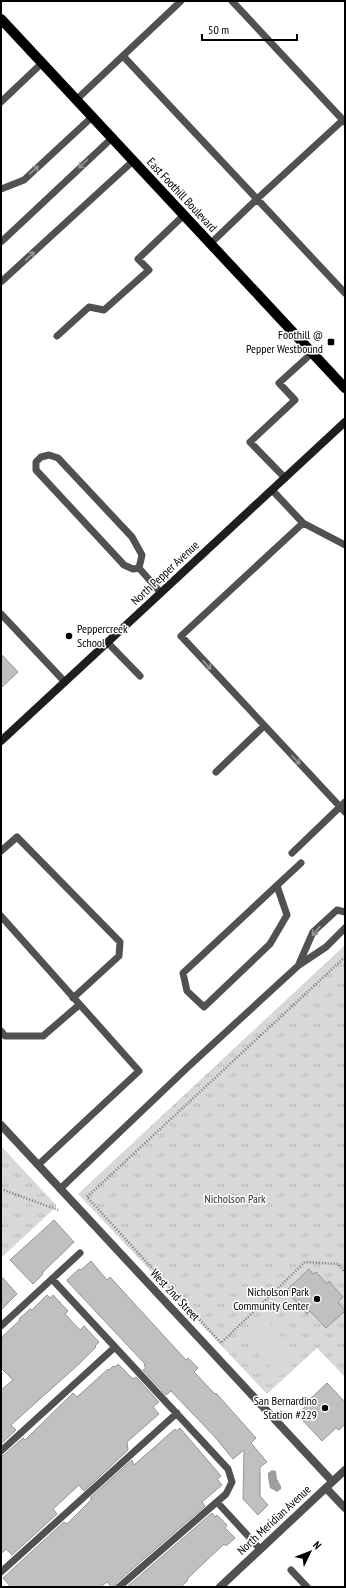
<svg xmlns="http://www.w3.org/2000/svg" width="346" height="1588" font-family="'PT Sans Narrow',sans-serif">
<defs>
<pattern id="grass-tufts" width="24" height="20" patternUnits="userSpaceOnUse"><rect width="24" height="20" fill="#d8d8d8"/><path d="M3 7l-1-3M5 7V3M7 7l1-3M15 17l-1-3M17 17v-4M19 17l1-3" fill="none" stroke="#b8b8b8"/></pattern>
<pattern id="water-ripples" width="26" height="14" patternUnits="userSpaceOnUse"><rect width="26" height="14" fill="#9f9f9f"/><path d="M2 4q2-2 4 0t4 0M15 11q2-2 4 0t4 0" fill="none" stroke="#878787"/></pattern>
</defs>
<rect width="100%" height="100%" fill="#fff"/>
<!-- grass -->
<path fill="url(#grass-tufts)" d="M344 946 345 1377 317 1348 267 1394 78 1194Z
M1 1146 57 1206 1 1258Z"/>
<!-- garden -->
<path fill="#d8d8d8" d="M267 1321 300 1357 279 1376 246 1341Z"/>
<!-- water -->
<path fill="url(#water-ripples)" d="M272 1470 276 1471 277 1479 281 1486V1489L277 1492 270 1488 268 1478V1473Z"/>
<!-- building -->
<path fill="#c0c0c0" stroke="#959595" d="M1 654 18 672 1 688Z
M54 1220 74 1242 42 1273 43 1274 33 1284 10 1260Z
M91 1261 107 1280 110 1277 186 1360 188 1358 198 1368 194 1372 215 1394 216 1393 256 1438 251 1443 267 1462 260 1467V1496L268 1505 258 1515 243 1499 244 1450 233 1459 214 1436 171 1391 166 1395 143 1370 146 1368 144 1366 145 1364 68 1282 67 1280 79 1269 81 1270Z
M309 1269 313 1274 316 1272 327 1284 329 1281 343 1297 338 1302 345 1311 326 1328 310 1311 307 1314 291 1296 293 1294 288 1289Z
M1 1276 17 1294 1 1310Z
M47 1295 50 1298 53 1295 68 1311 65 1314 80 1330 84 1326 99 1342 95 1346 96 1347 79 1364 11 1425 16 1430 1 1444V1390L13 1380 1 1368V1338L20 1320 19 1319 30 1309 32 1310Z
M118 1364 133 1379 136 1377 159 1402 153 1407 159 1414 127 1442 128 1450 84 1491 79 1485 53 1509 57 1514 12 1555 6 1549 1 1554V1456L4 1455 23 1438 25 1440 73 1393 77 1397 108 1369 109 1370 113 1366 115 1367Z
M327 1383 345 1402V1424L339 1430 336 1428 322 1441 297 1414 311 1402 309 1400Z
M180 1428 221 1476 217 1479 222 1485 202 1502 205 1506 116 1583 114 1587H112L107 1582 100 1587H11L3 1578 64 1522 67 1524 92 1499 90 1498 132 1460 134 1465 175 1429 176 1431Z
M212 1513 215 1517 217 1515 227 1525 225 1528 235 1538 226 1546 224 1544 187 1579 188 1580 181 1587H127Z"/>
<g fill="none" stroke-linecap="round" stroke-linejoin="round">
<!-- path -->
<path stroke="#737373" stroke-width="2.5" stroke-dasharray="1 2" stroke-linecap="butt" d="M345 957 87 1197 221 1343 305 1262 338 1264 345 1272
M1 1189 58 1210"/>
<!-- service -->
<path stroke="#515151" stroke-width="7" d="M232 1 343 120
M123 56 257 199 210 244
M76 100 181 1
M1 102 42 63
M345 122 343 120 257 199 345 293
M1 189 24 180 92 117
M1 242 112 138
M1 282 133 161
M57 336 89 307 104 310 149 270 138 259 184 215
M49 455 58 458 132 537 142 555 139 568 133 569 124 565 36 470V462L41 457Z
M285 478 250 442 295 400 279 383 312 353
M272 490 303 523
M345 545 303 523 181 636 345 812
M139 568 161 593
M1 614 65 682
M107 642 140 676
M216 772 264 726
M1 851 17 837 120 942 119 956 73 998
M292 853 345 802
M277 886 287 915 270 944 204 1007 187 991 183 973 301 863
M1 916 139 1071 38 1165
M299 964 313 932 337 910 345 912
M1 1031 5 1036H43L79 1005
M60 1189 189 1066 299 965 326 947 345 928
M52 1279 228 1469 232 1482 226 1494 119 1587
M1 1326 80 1253
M1 1451 115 1347
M217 1502 260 1549
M291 1570 307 1587
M1 1572 177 1413"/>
<!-- minor -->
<path stroke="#515151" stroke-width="8" d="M1 1125 332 1481
M326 1488 345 1508"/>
<!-- tertiary -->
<path stroke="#515151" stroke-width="8" d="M220 1587 345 1470"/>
<!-- secondary -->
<path stroke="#1e1e1e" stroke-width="8" d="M1 741 345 422"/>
<!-- primary -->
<path stroke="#000" stroke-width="10" d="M1 19 345 388"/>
</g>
<!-- one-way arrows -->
<defs><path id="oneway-shaft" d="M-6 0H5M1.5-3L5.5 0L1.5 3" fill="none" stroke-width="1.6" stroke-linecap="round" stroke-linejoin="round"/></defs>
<g stroke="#979797">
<use href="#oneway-shaft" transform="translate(83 164) rotate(137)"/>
<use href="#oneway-shaft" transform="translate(34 170) rotate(-43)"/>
<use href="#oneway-shaft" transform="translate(30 256) rotate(-43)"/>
<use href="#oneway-shaft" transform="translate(207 665) rotate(47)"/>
<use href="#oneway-shaft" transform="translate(296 760) rotate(47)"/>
<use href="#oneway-shaft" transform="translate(316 931) rotate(131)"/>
</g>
<!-- markers -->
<g fill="#000" stroke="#fff" stroke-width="1.5">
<rect x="327" y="338" width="8" height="8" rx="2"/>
<circle cx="69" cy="636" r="4"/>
<circle cx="317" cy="1299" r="4"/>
<circle cx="325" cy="1408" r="4"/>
</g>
<g text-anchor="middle" stroke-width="3" stroke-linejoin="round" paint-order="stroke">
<!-- street labels -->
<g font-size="12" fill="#000" stroke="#fff">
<text transform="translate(182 195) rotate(47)" y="4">East Foothill Boulevard</text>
<text transform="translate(165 573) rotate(-43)" y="4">North Pepper Avenue</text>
<text transform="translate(175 1295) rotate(47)" y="4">West 2nd Street</text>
<text transform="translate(274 1520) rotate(-43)" y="4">North Meridian Avenue</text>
</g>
<!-- poi labels -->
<g font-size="12" fill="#000" stroke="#fff" text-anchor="end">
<text x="323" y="339">Foothill @<tspan x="323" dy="14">Pepper Westbound</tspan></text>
<text x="77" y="633" text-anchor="start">Peppercreek<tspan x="77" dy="14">School</tspan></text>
<text x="309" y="1296">Nicholson Park<tspan x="309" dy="14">Community Center</tspan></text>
<text x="317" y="1405">San Bernardino<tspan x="317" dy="14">Station #229</tspan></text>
</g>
<!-- park labels -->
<g font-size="12" fill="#2f2f2f" stroke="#fff">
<text x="235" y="1203">Nicholson Park</text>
</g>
</g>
<!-- border -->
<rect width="346" height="1588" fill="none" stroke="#000000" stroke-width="4"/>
<!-- north arrow -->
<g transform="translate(310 1552) rotate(47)" stroke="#ffffff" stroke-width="3" paint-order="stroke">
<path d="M0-3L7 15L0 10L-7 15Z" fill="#000000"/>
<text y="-6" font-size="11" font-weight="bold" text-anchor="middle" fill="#000000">N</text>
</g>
<!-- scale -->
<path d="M202 34v6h95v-6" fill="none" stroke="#000000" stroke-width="2"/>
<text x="208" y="34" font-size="12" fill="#000000" stroke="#ffffff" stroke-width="3" paint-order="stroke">50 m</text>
</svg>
